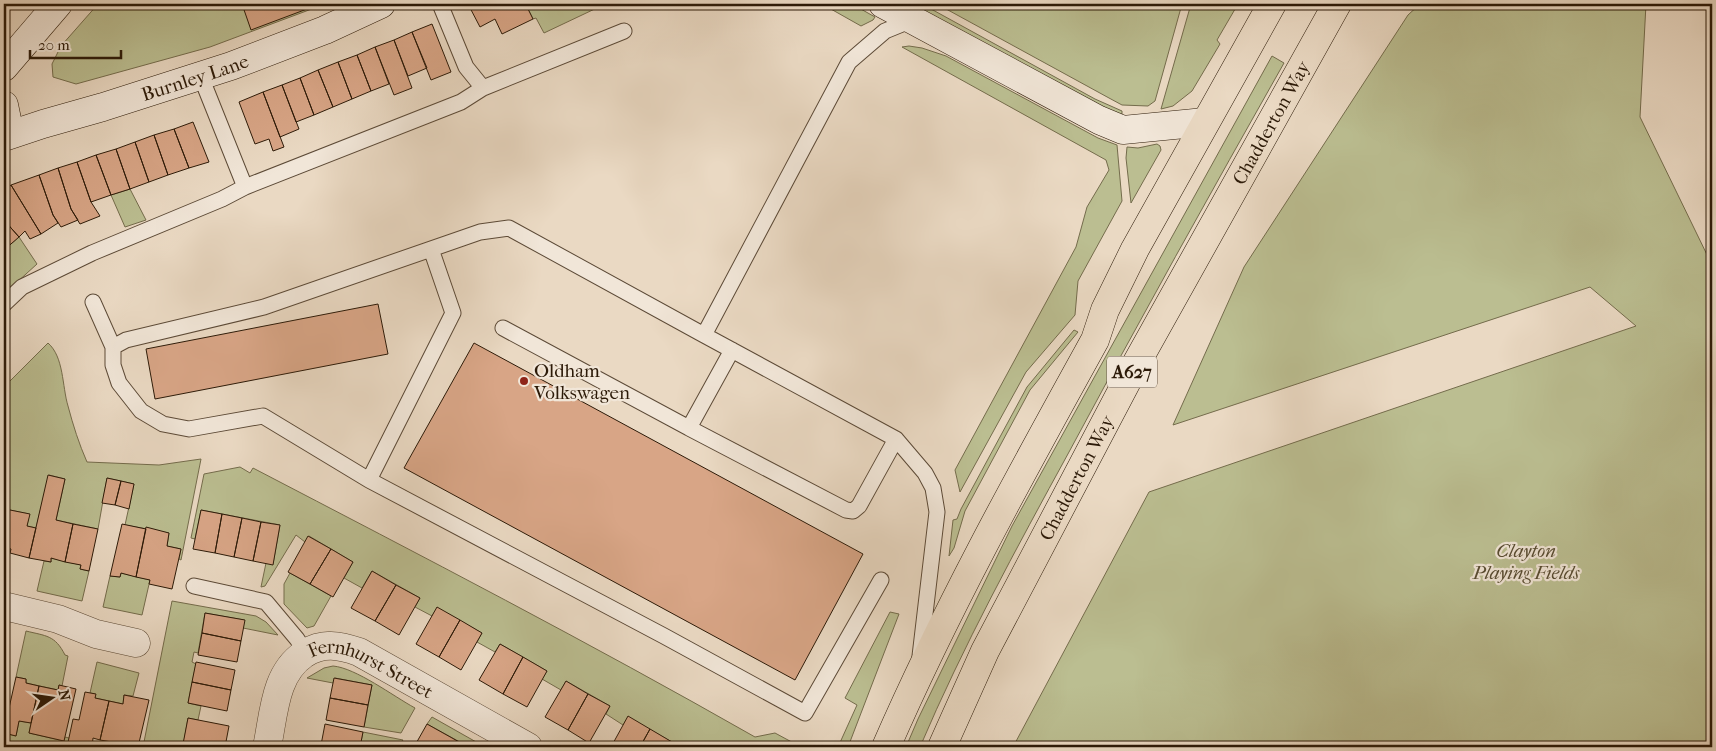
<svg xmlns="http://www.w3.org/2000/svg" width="1716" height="751" font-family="'IM FELL French Canon',serif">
<rect width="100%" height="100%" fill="#ead9c3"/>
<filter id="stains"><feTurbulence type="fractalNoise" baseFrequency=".004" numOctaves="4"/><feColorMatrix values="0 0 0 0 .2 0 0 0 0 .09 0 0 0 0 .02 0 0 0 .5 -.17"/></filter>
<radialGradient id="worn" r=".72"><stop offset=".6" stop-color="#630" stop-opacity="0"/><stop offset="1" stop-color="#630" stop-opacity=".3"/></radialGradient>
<!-- green -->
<path fill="#bbbe91" stroke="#746c4c" d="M98 4H325L210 47 76 84 53 77 52 64 61 46Z
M538 4H600L601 6 544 33 536 18 533 19 528 9Z
M822 4H852L875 17 873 20 861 26Z
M910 4H922L1095 99 1122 111V116L1119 117Z
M937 4H1182L1155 101 1148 106 1122 105 1109 98Z
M1191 4H1238L1217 40 1220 44 1192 91 1173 106 1161 109Z
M1420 4H1646L1640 117 1712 265V747H1013L1149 492 1636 326 1590 287 1173 425 1244 267 1408 15Z
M909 46 922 48 946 56 1098 138 1117 145 1122 201 1078 281 1075 315 1026 372 960 492 955 470 1076 247 1087 207 1109 170 1106 160 902 47Z
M1272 56 1284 63C1211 192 1139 321 1069 452 1016 549 963 646 920 747H906L918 719 1012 526Z
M1157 144 1160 146 1161 150 1131 203 1126 158 1127 147 1138 148Z
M130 189 146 220 125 227 111 195Z
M19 237 37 264 4 294V250Z
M1074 330 1078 332 1030 390 965 511 954 548 949 556 953 520 957 519 961 509 1027 387Z
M48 343C64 357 62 386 68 406 73 425 79 444 87 462L159 465 201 459 181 560 179 559 181 549 167 546 169 533 125 525 134 484 107 478 98 529 56 520 65 479 49 475 36 528 27 526 29 514 5 509 8 493 4 492V387Z
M240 467 250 473 253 468C422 556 590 643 755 737L775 733 801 747H669L672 742 628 717 623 725 606 714 610 706 566 681 561 690 542 679 547 671 500 644 495 652 477 642 482 633 437 608 432 616 415 607 420 598 372 571 362 588 344 578 353 562 309 536 305 542 296 535 265 586 261 587 266 563 273 564 280 525 201 510 195 539 191 538 204 474Z
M51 558 81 565 80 569 89 571 82 601 37 591 44 561 51 562Z
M121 573 150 580 142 615 103 607 110 576 120 577Z
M290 573 331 596 314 626 307 628 284 604V584Z
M172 601 256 616 266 622 278 635 243 628 244 620 205 613 198 653 194 652 192 662 196 664 188 703 201 706 198 720 188 718 183 747H143Z
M890 612 899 614 848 747H838L857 705 845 698Z
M26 631C46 636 55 635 65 655L68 656 62 686 59 685 58 690 26 683V679L16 677Z
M97 662 139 673 133 696 124 695 123 704 95 698V694L90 693Z
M333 666C356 668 393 696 415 708L401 733 364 727 372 685 335 678 333 683 307 678 324 668Z
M432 717 485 747H469L427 724Z
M19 721 31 723 29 733 64 741 65 737 69 738 67 747H4V733L16 736Z
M363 732 403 740 398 747H360Z"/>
<!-- building -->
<path fill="#d8a586" stroke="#2c1a08" d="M242 4H314L315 6 251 30Z
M468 4H538L528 9 533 19 502 34 495 19 480 27Z
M432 24 451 72 431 80 412 32Z
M412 32 427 68 408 76 394 40Z
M394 40 412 88 394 95 375 47Z
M375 47 389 84 371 91 357 55Z
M357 55 371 91 352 99 338 62Z
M338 62 352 99 333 107 318 70Z
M318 70 333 107 314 115 300 78Z
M300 78 314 115 296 122 282 85Z
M282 85 299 129 280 137 263 92Z
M263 92 284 147 273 151 269 139 255 144 239 102Z
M193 122 209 162 189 168 174 129Z
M174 129 189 168 168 175 154 135Z
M154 135 168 175 149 182 135 142Z
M135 142 149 182 130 189 116 149Z
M116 149 130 189 111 195 96 155Z
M96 155 111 195 91 202 77 162Z
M77 162 91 202 100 216 80 224 71 209 58 168Z
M58 168 71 209 78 220 61 227 53 215 39 175Z
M39 175 53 215 58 223 41 234 11 185Z
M11 185 41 234 30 239 25 231 19 237 4 220V191Z
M4 220 19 237 4 250Z
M378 304 388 354 155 399 146 349Z
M474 343 863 554 795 680 404 468Z
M48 475 65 479 56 520 73 524 65 562 51 558V562L29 558Z
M107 478 121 481 115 505 102 503Z
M121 481 134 484 129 509 115 505Z
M5 509 30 514 27 526 36 528 29 558 10 553 11 549 4 547Z
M201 510 222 514 215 553 193 549Z
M222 514 242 518 234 557 215 553Z
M242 518 261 522 253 561 234 557Z
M261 522 280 525 273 565 253 561Z
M73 524 98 529 89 571 80 569 81 565 65 562Z
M122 524 146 529 136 577 121 573 120 577 110 576Z
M146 527 169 533 167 546 181 549 172 589 149 584 150 580 136 577Z
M308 536 331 549 310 584 288 572Z
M331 549 353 562 333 597 310 584Z
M372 571 396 585 375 621 351 608Z
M396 585 420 598 399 635 375 621Z
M437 607 460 620 439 657 416 644Z
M205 613 245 620 241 641 202 633Z
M460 620 482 633 461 670 439 657Z
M202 633 241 641 237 662 198 655Z
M500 644 523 657 503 694 479 680Z
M523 657 547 671 527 707 503 694Z
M196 662 235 670 231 690 192 682Z
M16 677 26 679V683L39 686 31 723 19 721 16 736 4 733V716L7 717Z
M334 678 372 685 368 705 330 698Z
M566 681 588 694 568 730 545 717Z
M192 682 231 690 227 711 188 703Z
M59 685 76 689 64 741 29 733 39 686 58 690Z
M85 692 96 694 95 698 109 701 100 740 93 738 92 747H67L73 719 79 720Z
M588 694 610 706 589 743 568 730Z
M124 695 149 700 138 747H111L112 742 100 740 109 701 123 704Z
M330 698 368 705 364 727 326 720Z
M628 716 650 729 640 747H611Z
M188 718 229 726 225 747H200L183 744Z
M325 724 363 732 360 747H334L321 745Z
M427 724 461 743 458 747H414Z
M650 729 672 742 669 747H640Z"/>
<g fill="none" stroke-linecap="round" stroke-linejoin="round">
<!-- lane casing -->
<g stroke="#5c4a37" stroke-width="17">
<path id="lane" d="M440 4 466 67 483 88 624 31
M912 20 885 31 849 62 704 335 896 439 925 473 933 488 937 512 920 656
M201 77 245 187
M93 302 113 347
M4 304 22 287 92 253 222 199 245 187 461 102 483 88
M503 328 689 428
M704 335 509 228 480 232 264 307 126 340 113 347V365L119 383 141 411 163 424 189 429 263 416 369 480 664 636 805 713 881 580
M732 350 689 428 846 510 853 511 859 506 896 439
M369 480 453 313 431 249
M194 586 266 602 297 639 306 653"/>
</g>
<!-- street casing -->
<g stroke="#5c4a37" stroke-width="29">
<g id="street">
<path d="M4 606 58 619 96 634 136 643"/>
<path id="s1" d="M267 747C274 715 274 674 304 654 323 642 339 645 359 652L528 747"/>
</g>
</g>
<!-- secondary casing -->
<g stroke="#2c1a08" stroke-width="29">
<g id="secondary">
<path d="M883 4 1099 120 1123 130 1205 122"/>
<path d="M4 67 58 4"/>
<path d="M4 105 10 134"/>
<path id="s2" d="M4 137 43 124 103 107 231 66 325 30 381 4"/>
</g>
</g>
<!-- highway casing -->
<g stroke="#2c1a08" stroke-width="29">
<g id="highway">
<path d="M886 747C947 607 1021 474 1095 340L1105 310 1135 249 1272 4"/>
<path id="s3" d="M942 747 985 651 1136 364 1337 4"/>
</g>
</g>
<!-- lane -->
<use href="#lane" stroke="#f1e6d8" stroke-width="15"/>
<!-- street -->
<use href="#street" stroke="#f1e6d8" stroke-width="28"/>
<!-- secondary -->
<use href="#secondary" stroke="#f1e6d8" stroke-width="28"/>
<!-- highway -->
<use href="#highway" stroke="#ead9c3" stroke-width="28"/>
</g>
<!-- markers -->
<circle fill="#8f2418" stroke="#f1e6d8" stroke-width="2" cx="524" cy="381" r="5"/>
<g text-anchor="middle" stroke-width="4.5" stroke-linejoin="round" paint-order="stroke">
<!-- shield labels -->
<rect fill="#f1e6d8" stroke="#675746" stroke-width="1" x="1107" y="356.5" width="50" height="31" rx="4"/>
<g font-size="18" font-weight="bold" fill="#2c1a08">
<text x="1132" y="378">A627</text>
</g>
<!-- street labels -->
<g font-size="19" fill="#2c1a08" stroke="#f1e6d8">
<text dy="7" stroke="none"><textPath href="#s2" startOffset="200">Burnley Lane</textPath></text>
<text dy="7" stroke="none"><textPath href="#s3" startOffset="706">Chadderton Way</textPath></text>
<text dy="7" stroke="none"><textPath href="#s3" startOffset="301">Chadderton Way</textPath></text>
<text dy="7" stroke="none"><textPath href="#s1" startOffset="176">Fernhurst Street</textPath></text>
</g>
<!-- poi labels -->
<g font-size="19" fill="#2c1a08" stroke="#f1e6d8" text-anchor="start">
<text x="534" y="377">Oldham<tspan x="534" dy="22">Volkswagen</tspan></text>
</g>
<!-- park labels -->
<g font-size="19" font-style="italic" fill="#574b31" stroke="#f1e6d8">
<text x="1526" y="557">Clayton<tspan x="1526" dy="22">Playing Fields</tspan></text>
</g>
</g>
<!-- margin -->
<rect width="1716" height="751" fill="none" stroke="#ead9c3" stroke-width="20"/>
<rect x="5" y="5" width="1706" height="741" fill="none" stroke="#2c1a08" stroke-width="2.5"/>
<rect x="10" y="10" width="1696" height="731" fill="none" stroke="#2c1a08"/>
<!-- north arrow -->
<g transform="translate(52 698) rotate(77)" stroke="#f1e6d8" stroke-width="4" paint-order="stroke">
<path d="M0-4L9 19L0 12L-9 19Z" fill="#2c1a08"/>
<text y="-8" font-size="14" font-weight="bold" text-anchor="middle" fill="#2c1a08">N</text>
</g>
<!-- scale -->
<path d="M30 50v8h91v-8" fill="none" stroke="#2c1a08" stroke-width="2.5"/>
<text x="38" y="50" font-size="15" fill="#2c1a08" stroke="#f1e6d8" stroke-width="4" paint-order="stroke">20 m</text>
<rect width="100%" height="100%" filter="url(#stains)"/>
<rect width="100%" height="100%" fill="url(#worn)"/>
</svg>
